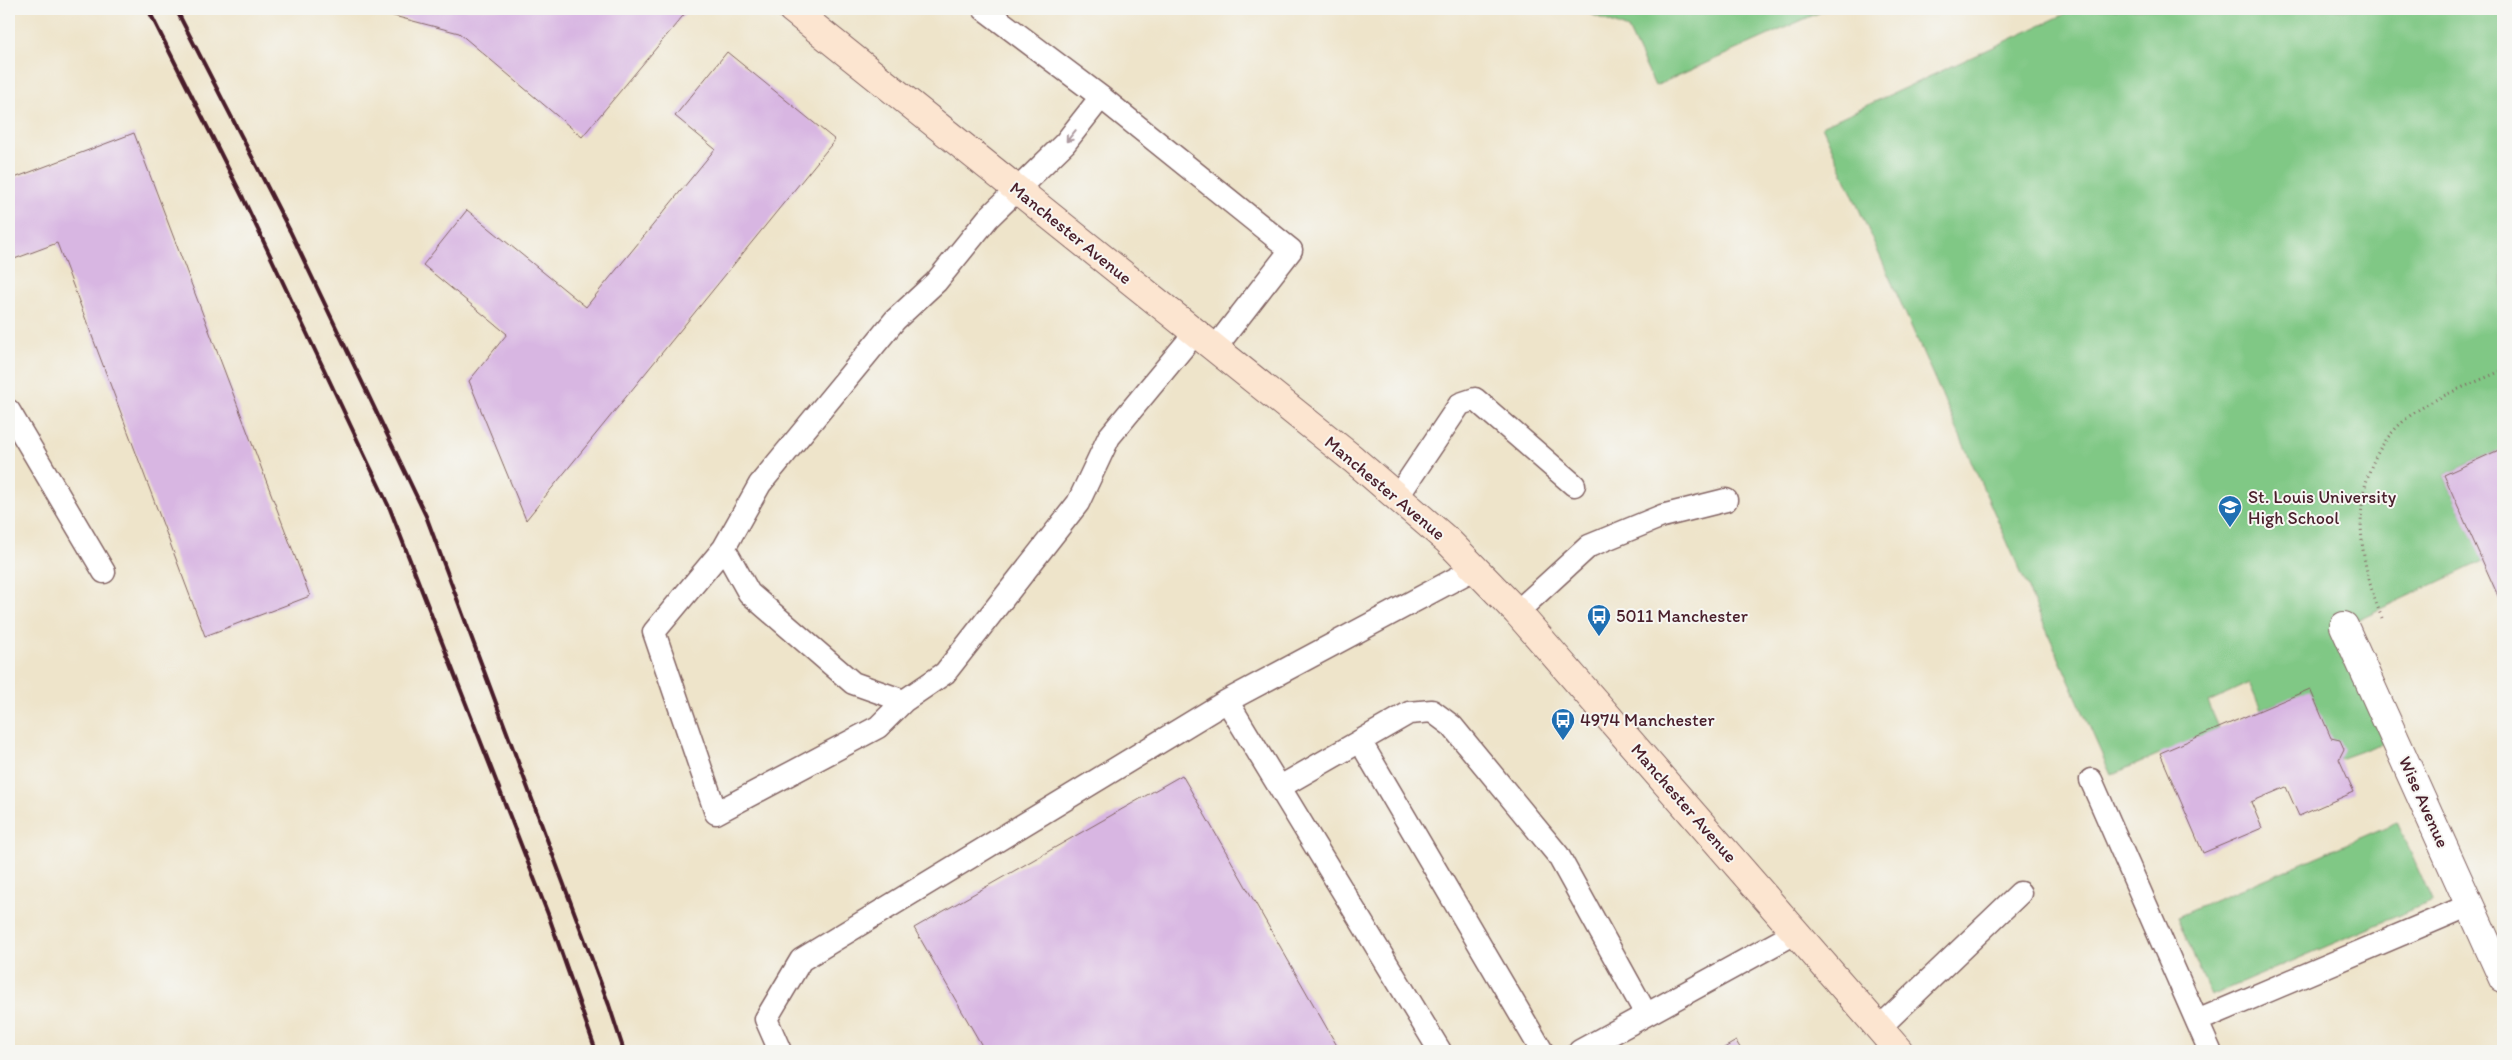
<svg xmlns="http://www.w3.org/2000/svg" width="2512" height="1060" font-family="Itim,sans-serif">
<rect width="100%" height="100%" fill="#f6f6f2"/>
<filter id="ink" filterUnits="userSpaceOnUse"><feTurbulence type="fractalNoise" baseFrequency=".02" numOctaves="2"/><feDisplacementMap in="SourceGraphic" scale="10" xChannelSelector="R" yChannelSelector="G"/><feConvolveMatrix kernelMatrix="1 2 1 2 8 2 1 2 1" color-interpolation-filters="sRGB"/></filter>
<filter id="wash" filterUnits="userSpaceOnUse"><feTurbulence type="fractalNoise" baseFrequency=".0096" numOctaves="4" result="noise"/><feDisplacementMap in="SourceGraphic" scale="20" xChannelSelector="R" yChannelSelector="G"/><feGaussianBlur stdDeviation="1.12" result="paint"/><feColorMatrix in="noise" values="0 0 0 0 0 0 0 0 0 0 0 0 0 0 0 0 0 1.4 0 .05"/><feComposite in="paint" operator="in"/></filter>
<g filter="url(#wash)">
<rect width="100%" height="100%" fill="#eee4ca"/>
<!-- green -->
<path fill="#80c885" stroke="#657458" d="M1578 9H1827L1655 86 1628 29Z
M2076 9H2503V448L2444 475 2483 561 2335 630 2386 742 2339 759 2310 690 2261 710 2249 683 2208 702 2219 728 2111 775 1822 126Z
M2397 822 2432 901 2211 996 2177 917Z"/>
<g id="blocks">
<!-- building -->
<path fill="#d8b6e2" d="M367 9H684L687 11 582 137 459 33Z
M727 52 835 140 526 520 469 381 507 334 423 265 467 210 586 307 715 149 675 116Z
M134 133 310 596 205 636 57 243 9 261V180Z
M2503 448V607L2444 475Z
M2310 689 2331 738 2340 740 2344 749 2339 759 2354 792 2299 816 2286 787 2251 802 2262 828 2203 853 2160 753Z
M1182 775 1340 1051H985L914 928Z
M1736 1041 1742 1051H1719Z"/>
</g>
</g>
<g filter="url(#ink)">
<use href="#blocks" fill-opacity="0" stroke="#836463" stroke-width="1"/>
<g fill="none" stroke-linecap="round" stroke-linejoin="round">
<!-- lane casing -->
<g stroke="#836463" stroke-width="25">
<path id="lane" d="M984 9 1101 97 1291 250 1215 348
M1101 97 1065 143 988 218 936 282 895 320 760 484 724 548 749 593 853 683 904 701 945 673 1078 503 1109 437 1195 333
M9 411 104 572
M1398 496 1460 404 1475 399 1574 485
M724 548 654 632 716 813 878 727 904 701
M1517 612 1589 546 1662 516 1726 500
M1360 741 1542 1051
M2091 780 2210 1051
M1280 787 1409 713 1432 711 1452 726 1558 855 1646 1014
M2197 1021 2470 905
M1879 1028 2020 893
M780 1051 766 1019 801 960 1227 701
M1440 1051 1227 701 1474 569
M1580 1051 1797 932"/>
</g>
<!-- street casing -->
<g stroke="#836463" stroke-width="30">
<path id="street" d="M2344 626 2503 979"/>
</g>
<!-- secondary casing -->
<g stroke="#836463" stroke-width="30">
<path id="secondary" d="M792 9 1353 459 1448 541 1517 612 1899 1051"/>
</g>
<!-- path -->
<path stroke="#836463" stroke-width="3" stroke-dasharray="1 4" stroke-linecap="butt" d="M2382 618C2354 551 2346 464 2411 415 2438 395 2473 384 2503 370"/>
<!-- lane -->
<use href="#lane" stroke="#fff" stroke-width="22"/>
<!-- street -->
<use href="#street" stroke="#fff" stroke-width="28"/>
<!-- secondary -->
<use href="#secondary" stroke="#fce5d0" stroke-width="28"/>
<!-- rail -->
<path stroke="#4a1f2b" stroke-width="4" d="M148 9 243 198 390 509 548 914 596 1051
M176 9 290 231 426 516 609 1005 624 1051"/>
</g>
<!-- one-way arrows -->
<defs><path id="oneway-shaft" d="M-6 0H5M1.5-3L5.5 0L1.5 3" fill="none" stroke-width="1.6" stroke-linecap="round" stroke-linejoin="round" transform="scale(1.25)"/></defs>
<use stroke="#ae9aa0" href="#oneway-shaft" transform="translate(1071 136) rotate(129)"/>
</g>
<!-- icons -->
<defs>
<g id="school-pin" transform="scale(1.25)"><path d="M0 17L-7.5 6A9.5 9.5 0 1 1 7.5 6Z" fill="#1f6fb2" stroke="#f6f6f2"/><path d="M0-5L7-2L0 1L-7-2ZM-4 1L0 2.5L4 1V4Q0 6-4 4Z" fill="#fff"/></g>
<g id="bus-pin" transform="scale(1.25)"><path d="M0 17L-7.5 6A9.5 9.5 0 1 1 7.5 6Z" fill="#1f6fb2" stroke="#f6f6f2"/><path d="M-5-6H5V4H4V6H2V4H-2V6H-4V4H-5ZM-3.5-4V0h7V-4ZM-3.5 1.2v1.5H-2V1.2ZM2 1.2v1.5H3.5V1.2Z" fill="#fff"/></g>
</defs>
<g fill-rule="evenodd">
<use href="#school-pin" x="2230" y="507"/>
<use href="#bus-pin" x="1599" y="616"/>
<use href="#bus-pin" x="1563" y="720"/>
</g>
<g text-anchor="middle" stroke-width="4" stroke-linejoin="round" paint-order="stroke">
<!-- street labels -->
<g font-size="18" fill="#4a1f2b" stroke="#f6f6f2">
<text transform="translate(1071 233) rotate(39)" y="6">Manchester Avenue</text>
<text transform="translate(1385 488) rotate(40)" y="6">Manchester Avenue</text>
<text transform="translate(2424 802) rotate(66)" y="6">Wise Avenue</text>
<text transform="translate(1684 803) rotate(49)" y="6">Manchester Avenue</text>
</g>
<!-- poi labels -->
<g font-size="18" fill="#4a1f2b" stroke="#f6f6f2" text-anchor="start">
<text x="2248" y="503">St. Louis University<tspan x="2248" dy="21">High School</tspan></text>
<text x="1616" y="622">5011 Manchester</text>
<text x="1580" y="726">4974 Manchester</text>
</g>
</g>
<!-- margin -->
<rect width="2512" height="1060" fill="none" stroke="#f6f6f2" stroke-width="30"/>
</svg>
